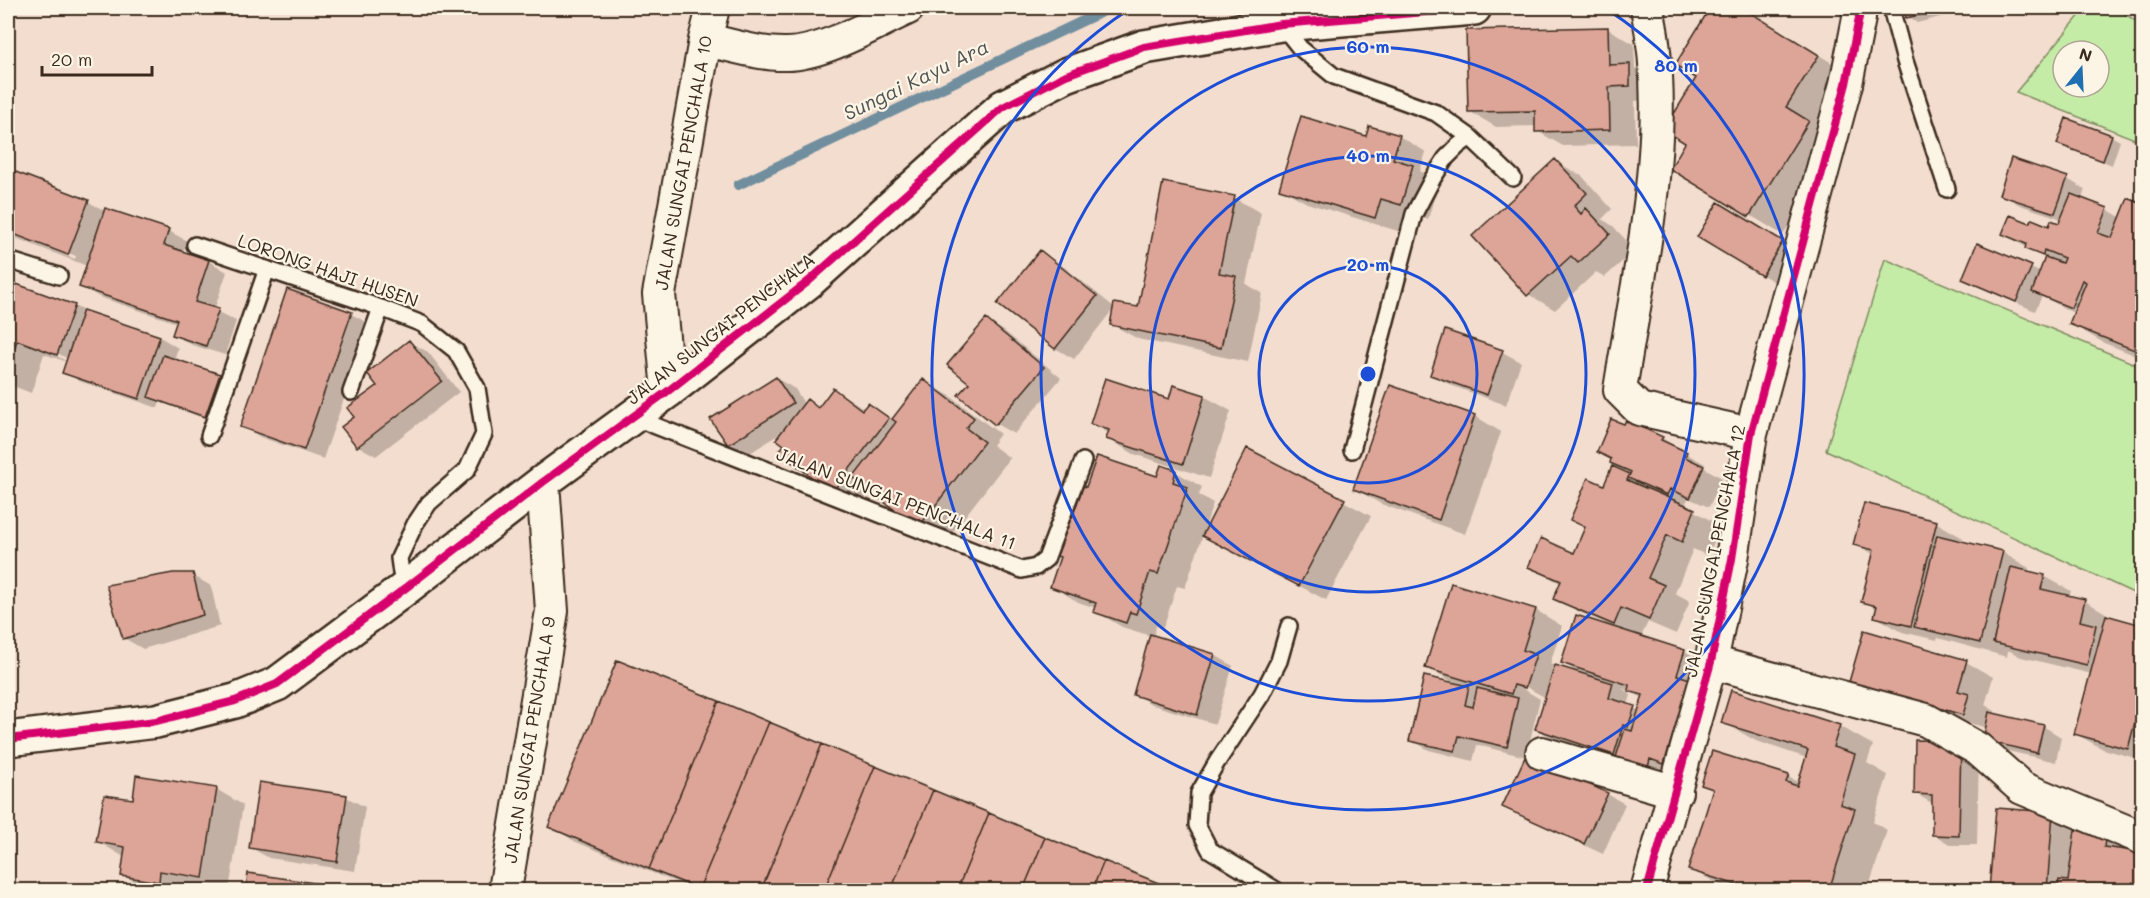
<svg xmlns="http://www.w3.org/2000/svg" width="2150" height="898" font-family="Mali,sans-serif">
<rect width="100%" height="100%" fill="#f3ddce"/>
<filter id="ink" filterUnits="userSpaceOnUse"><feTurbulence type="fractalNoise" baseFrequency=".0167" numOctaves="2"/><feDisplacementMap in="SourceGraphic" scale="12" xChannelSelector="R" yChannelSelector="G"/><feConvolveMatrix kernelMatrix="1 2 1 2 8 2 1 2 1" color-interpolation-filters="sRGB"/></filter>
<g filter="url(#ink)">
<!-- green -->
<path fill="#c4eca7" stroke="#808b62" stroke-width="1.5" fill-rule="evenodd" d="M2086 8H2116L2142 25V142L2016 92ZM2063 51H2099V87H2063Z
M1885 259 2142 367V597L1826 450Z"/>
<!-- shadow -->
<path fill="#0003" fill-rule="evenodd" d="M1712 8H1741L1852 75 1841 141 1783 235 1672 168 1687 143 1698 78 1677 64Z
M1905 8H1942L1944 16 1917 23 1908 17Z
M2003 8H2026L2018 16Z
M1608 29 1634 44 1635 68 1657 81V100L1635 101 1636 144 1563 146 1537 131V126L1496 127 1469 111Z
M1399 136 1426 152 1420 171 1439 181 1428 219 1408 213 1401 232 1307 203 1280 188 1367 138Z
M2111 136 2120 141 2112 165 2059 143Z
M1555 161 1582 176 1612 209 1602 219 1613 226 1635 250 1605 277 1596 272 1555 310 1528 294Z
M8 170 88 202 106 211V210L169 231 187 241 183 253 209 261 227 272 214 310 236 321 225 355 192 345 173 334 177 323 99 297 81 286 87 266 8 235V233L75 259 76 256 8 230Z
M2067 179 2085 189 2082 199 2108 210 2122 218 2129 200 2142 205V358L2104 343 2071 324 2075 314 2042 296 2035 311 1982 288 1964 278 2031 268 2041 273 2046 259 2004 234 2031 225 2050 228 2060 225 2062 219 2020 205 2001 194Z
M1234 198 1261 213 1246 284 1262 293 1248 362 1138 339 1111 324 1114 308 1074 359 1055 348 1041 252 1059 263 1114 307 1139 309Z
M1718 204 1801 253 1781 286 1699 237Z
M8 283 160 337 178 348 174 360 219 376 237 386 224 426 160 402 158 408 82 382 64 372 67 362 44 354 31 393 8 384ZM52 350 68 359V362L50 352Z
M351 314 370 324 323 459 260 437 242 426Z
M986 320 1004 331 1061 378 1014 434 996 424 971 382Z
M1446 332 1502 352 1521 362 1506 405 1450 385 1431 374Z
M409 342 428 352 459 392 376 456 358 446 356 418Z
M776 378 795 389 805 405 807 401 819 408 834 389 865 409 868 405 893 419 924 381 950 396 1000 434 992 445 1010 458 945 542 871 490 859 506 833 491 786 445 784 431 747 455 729 444Z
M1204 396 1231 411 1209 478 1134 454 1108 439 1110 434 1092 423 1170 401Z
M1475 416 1501 432 1465 534 1381 504 1355 489Z
M1662 438 1680 449V450L1705 464 1703 467 1722 478 1709 507 1688 498 1685 506 1721 526 1708 556 1693 549 1675 593 1690 601 1676 634 1648 622 1641 637 1685 651 1711 667 1672 790 1629 763 1555 739 1536 729 1546 698 1519 683 1518 686 1540 699 1526 757 1477 745 1473 761 1429 750 1411 740 1456 684 1427 667 1452 585 1536 610 1562 626 1550 664 1580 674 1563 663 1605 623 1581 613 1555 598 1561 584 1530 566 1575 555 1586 528 1571 520 1605 487 1631 476 1632 473 1599 452ZM1622 688 1643 698 1639 711 1628 705 1631 695Z
M1248 450 1371 516 1326 600 1203 535 1185 588 1177 586 1163 628 1156 626 1153 637 1215 655 1233 666 1215 724 1153 705 1134 694 1151 636 1122 627 1095 611 1096 608 1078 602 1052 586 1073 520 1158 478 1162 467 1176 472 1202 487 1199 495 1213 503 1205 528 1207 529Z
M1865 504 1937 523 1963 538 1962 543 2002 552 2029 568 2028 572 2044 576 2071 591 2069 597 2085 601 2111 616V618L2142 626V760L2103 749 2076 734 2092 674 2021 657 2008 650 2007 657 1938 638 1937 640 1902 632 1876 617 1877 609 1863 601 1875 555 1855 544Z
M192 575 211 586 220 626 143 649 124 638Z
M618 661 1173 890H695L576 842 550 826Z
M1966 662 1993 677 1985 705 1995 711 1994 715 2043 726 2061 737 2056 762 2003 750 1984 739 1987 728 1877 697 1851 681Z
M1723 722 1839 726 1873 745 1867 763 1888 775 1873 822 1887 830 1868 890H1730L1690 869 1714 791 1703 785 1788 777 1800 783 1807 758 1756 741Z
M1916 742 1979 753 1977 845H1951L1933 834V804L1915 793Z
M216 789 243 805 229 890 187 885 186 890H150L123 875 124 857 97 841 134 801Z
M1607 794 1625 804 1603 854 1523 817 1504 806Z
M346 797 365 807 355 871 269 858 251 848Z
M1997 809 2053 814 2080 829 2079 832 2106 835 2142 853V890H1991Z
M250 874 335 887 340 890H247Z"/>
<g fill="none" stroke-linecap="round" stroke-linejoin="round">
<!-- stream -->
<path stroke="#708e9e" stroke-width="10" d="M738 185 1110 8"/>
</g>
<!-- building -->
<path fill="#dda598" stroke="#3b2a1e" stroke-width="1.5" d="M1710 8H1743L1819 55 1786 107 1809 121 1749 217 1670 169 1685 143 1664 130 1696 78 1675 65Z
M1904 8H1935L1936 11 1906 18Z
M1608 27 1609 65 1630 64V86L1609 87 1610 130 1535 132V111L1468 112 1466 30Z
M1301 116 1366 136 1369 126 1400 135 1393 159 1413 165 1401 205 1381 199 1375 218 1279 189Z
M2066 118 2112 135 2103 161 2057 144Z
M2011 158 2068 177 2055 213 1999 195Z
M1555 159 1587 193 1574 206 1581 214 1586 208 1610 234 1578 263 1571 256 1527 296 1472 236Z
M8 169 89 200 68 255 8 232Z
M1163 182 1235 196 1219 273 1236 276 1221 348 1110 325 1114 303 1138 307Z
M2071 194 2108 208 2098 233 2112 238 2128 198 2142 204V353L2069 324 2086 282 2082 280 2071 308 2032 292 2045 257 2062 263 2064 258 2044 250 2043 256 2025 249 2026 244 2002 234 2010 215 2030 223 2032 219 2049 226 2051 220 2059 223Z
M1718 202 1783 241 1762 276 1697 237Z
M105 208 169 229 164 245 209 260 195 302 219 309 206 346 172 335 177 320 79 287Z
M1977 243 2032 266 2016 302 1962 279Z
M1040 250 1097 296 1055 349 997 304Z
M8 281 75 305 57 355 17 340 8 370Z
M287 289 352 312 304 450 240 427Z
M83 310 160 336 139 399 62 373Z
M986 319 1044 367 995 425 958 395 969 383 947 365Z
M1445 330 1503 350 1487 395 1430 375Z
M409 340 442 381 357 447 341 427 354 417 347 408 377 386 367 373Z
M163 355 220 374 205 417 148 397Z
M776 377 793 403 728 445 710 419Z
M1105 378 1169 399 1173 385 1205 395 1183 464 1106 439 1109 430 1090 424Z
M923 379 974 418 966 428 984 442 918 528 853 478 896 422 892 419Z
M1390 385 1475 415 1439 520 1353 489Z
M833 388 862 410 868 403 889 418 832 492 778 452 784 445 776 439 807 399 818 408Z
M1611 419 1624 424 1626 420 1663 437 1661 440 1687 452 1685 457 1704 466 1690 498 1670 489 1667 495 1628 478 1631 472 1610 463 1611 459 1597 452Z
M1247 448 1345 499 1299 586 1202 536Z
M1097 456 1157 476 1161 465 1176 470 1173 482 1188 487 1158 574 1150 572 1136 614 1130 612 1126 623 1093 612 1096 603 1050 587 1060 557 1053 555 1066 516 1072 518 1083 486 1086 487Z
M1612 466 1630 474 1627 480 1695 509 1682 542 1667 535 1648 578 1664 585 1649 620 1621 608 1614 625 1553 599 1561 581 1528 567 1541 538 1574 553 1585 527 1570 520 1588 478 1604 485Z
M1864 503 1937 521 1911 626 1874 617 1877 606 1861 602 1874 550 1853 545Z
M1937 535 2003 551 1980 643 1914 627Z
M2011 567 2045 575 2041 589 2085 599 2080 621 2096 625 2087 665 1993 643Z
M173 573H193L203 615 123 639 106 585Z
M1451 583 1536 609 1523 650 1536 655 1525 688 1514 685 1511 694 1425 668Z
M1576 615 1685 650 1677 675 1690 679 1664 764 1650 759 1646 776 1627 770 1630 762 1616 757 1625 729 1632 731 1643 695 1628 691 1629 685 1561 663Z
M2106 615 2142 625V695L2128 749 2074 734Z
M1864 630 1967 660 1958 691 1969 694 1963 715 1849 682Z
M1150 634 1215 654 1197 715 1133 695Z
M617 660 719 701 649 869 548 827Z
M1555 665 1613 683 1609 698 1635 706 1628 727 1623 725 1614 755 1535 729Z
M1424 676 1469 686 1465 705 1473 707 1477 688 1518 698 1507 747 1459 736 1455 751 1409 741Z
M1731 690 1840 725 1833 747 1855 754 1840 804 1855 809 1829 890H1746L1747 888 1688 870 1713 789 1701 785 1712 751 1789 775 1786 782 1797 786 1808 750 1721 723Z
M719 701 769 722 699 889 649 869Z
M1989 712 2044 725 2037 753 1983 740Z
M769 722 822 744 761 890H702L699 889Z
M1915 740 1961 741 1959 836 1932 835V795L1914 794Z
M822 744 875 766 824 890H761Z
M1526 755 1608 793 1584 844 1502 807Z
M875 766 933 790 891 890H824Z
M136 775 217 788 203 878 160 871 159 882 121 876 125 847 96 842 104 795 133 799Z
M259 782 347 795 337 862 249 848Z
M933 790 989 813 957 890H891Z
M1996 808 2053 812 2047 890H1989Z
M989 813 1045 837 1023 890H957Z
M2075 830 2106 834 2104 847 2142 852V890H2057L2059 880 2068 881Z
M1045 837 1104 861 1092 890H1023Z
M1104 861 1161 884 1159 890H1092Z
M248 873 335 886 334 890H246Z"/>
<g fill="none" stroke-linecap="round" stroke-linejoin="round">
<!-- service casing -->
<g stroke="#3b2a1e" stroke-width="20">
<path id="service" d="M1891 8 1905 61 1947 189
M1281 24 1300 48 1334 76 1436 113 1470 137 1513 178
M195 245 381 308 422 324 456 351 477 388 484 434 467 470 429 503 415 524 399 558 401 573 407 587
M8 260 59 276
M351 392 381 308
M633 417 1022 570 1036 567 1046 559 1083 461
M209 436 267 269
M1352 450 1414 214 1433 178 1446 158 1458 146 1470 137
M1276 890 1210 850 1197 825 1199 793 1217 762 1262 694 1279 661 1289 626"/>
</g>
<!-- minor casing -->
<g stroke="#3b2a1e" stroke-width="36">
<path id="minor" d="M1647 8C1674 128 1639 269 1620 390L1639 409 1751 434
M705 40C732 45 760 55 787 54 823 54 875 23 908 8
M668 391 659 294 705 40 713 8
M1711 662 1926 720 1978 749 2022 788 2142 838
M1542 753 1676 792
M505 890 552 611 543 482
M1647 890 1711 662 1732 559 1751 434 1846 84 1859 18 1858 8"/>
</g>
<!-- tertiary casing -->
<g stroke="#3b2a1e" stroke-width="38">
<path id="tertiary" d="M8 739 156 721 235 701 277 684 407 587 543 482 668 391 809 281 1003 107 1066 75 1144 47 1281 24 1474 8"/>
</g>
<!-- service -->
<use href="#service" stroke="#fcf5e5" stroke-width="15"/>
<!-- minor -->
<use href="#minor" stroke="#fcf5e5" stroke-width="32"/>
<!-- tertiary -->
<use href="#tertiary" stroke="#fcf5e5" stroke-width="33"/>
<!-- cycleway casing -->
<g stroke="#fcf5e5" stroke-width="11">
<path id="cycleway" d="M8 739 156 721 235 701 277 684 407 587 543 482 668 391 809 281 1003 107 1066 75 1144 47 1281 24 1474 8
M1647 890 1711 662 1732 559 1751 434 1846 84 1859 18 1858 8"/>
</g>
<!-- cycleway -->
<use href="#cycleway" stroke="#d6006c" stroke-width="8"/>
</g>
</g>
<!-- distance rings -->
<g fill="none" stroke="#1d4ed8" stroke-width="3">
<circle cx="1368" cy="374" r="109"/>
<circle cx="1368" cy="374" r="218"/>
<circle cx="1368" cy="374" r="327"/>
<path d="M1605 8A436 436 0 1 1 1131 8"/>
</g>
<g text-anchor="middle" stroke-width="4.5" stroke-linejoin="round" paint-order="stroke">
<!-- street labels -->
<g font-size="18" fill="#3b2a1e" stroke="#fcf5e5">
<text transform="translate(684 163) rotate(-80)" y="6">JALAN SUNGAI PENCHALA 10</text>
<text transform="translate(328 271) rotate(19)" y="6">LORONG HAJI HUSEN</text>
<text transform="translate(721 329) rotate(-38)" y="6">JALAN SUNGAI PENCHALA</text>
<text transform="translate(896 499) rotate(21)" y="6">JALAN SUNGAI PENCHALA 11</text>
<text transform="translate(1715 551) rotate(-79)" y="6">JALAN SUNGAI PENCHALA 12</text>
<text transform="translate(530 740) rotate(-81)" y="6">JALAN SUNGAI PENCHALA 9</text>
</g>
<!-- water labels -->
<g font-size="20" font-style="italic" fill="#515454" stroke="#fcf5e5">
<text transform="translate(916 80) rotate(-26)" y="7">Sungai Kayu Ara</text>
</g>
</g>
<circle cx="1368" cy="374" r="9" fill="#1d4ed8" stroke="#fcf5e5" stroke-width="3"/>
<g font-size="18" text-anchor="middle" font-weight="bold" fill="#1d4ed8" stroke="#fcf5e5" stroke-width="4.5" stroke-linejoin="round" paint-order="stroke">
<text x="1368" y="53">60 m</text>
<text x="1676" y="72">80 m</text>
<text x="1368" y="162">40 m</text>
<text x="1368" y="271">20 m</text>
</g>
<!-- margin -->
<rect width="2150" height="898" fill="none" stroke="#fcf5e5" stroke-width="30"/>
<rect x="15" y="15" width="2120" height="868" fill="none" stroke="#3b2a1e" stroke-width="2" filter="url(#ink)"/>
<!-- north arrow -->
<g transform="translate(2081 69) rotate(18)"><circle r="28" fill="#fcf5e5" stroke="#afa495" stroke-width="1.5"/>
<path d="M0-4.5L10 22L0 15L-10 22Z" fill="#1f6fb2"/>
<text y="-9" font-size="16" font-weight="bold" text-anchor="middle" fill="#3b2a1e">N</text>
</g>
<!-- scale -->
<path d="M42 66v9h110v-9" fill="none" stroke="#3b2a1e" stroke-width="3"/>
<text x="51" y="66" font-size="18" fill="#3b2a1e" stroke="#fcf5e5" stroke-width="4.5" paint-order="stroke">20 m</text>
</svg>
